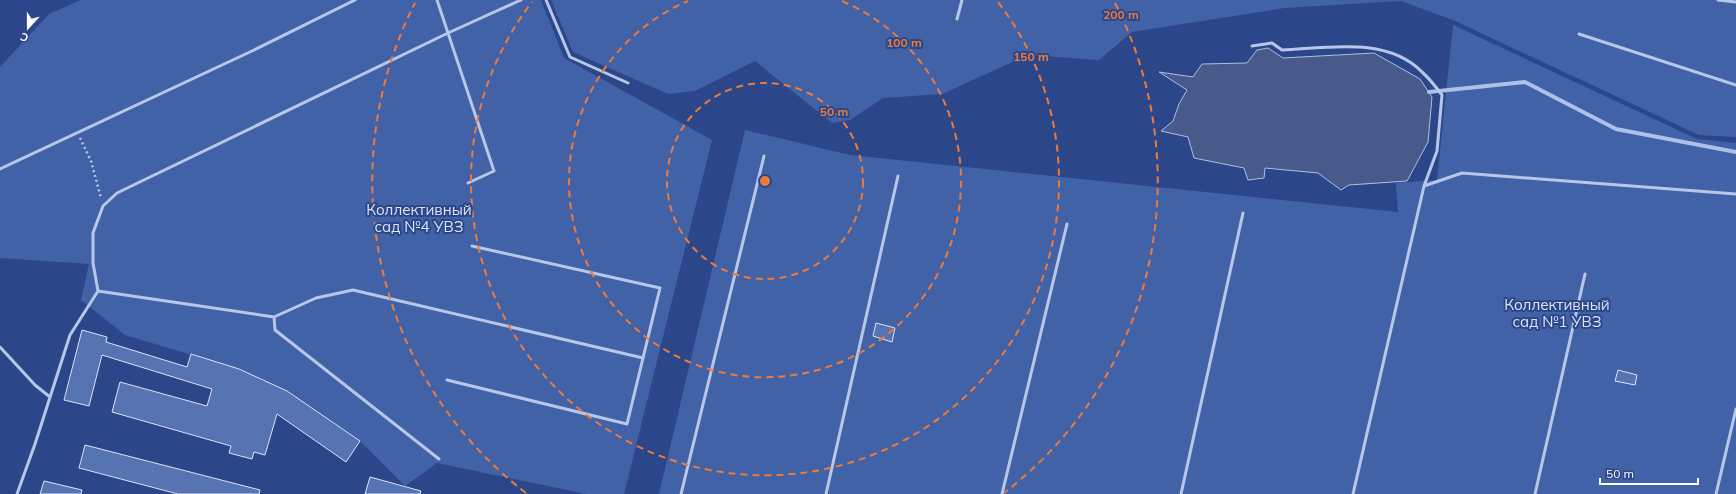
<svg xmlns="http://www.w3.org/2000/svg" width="1736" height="494" font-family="Mulish,sans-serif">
<rect width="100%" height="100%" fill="#2b4789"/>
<!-- green -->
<path fill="#4262a7" d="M81 0H541L564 58 712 140 624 494H586L437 463 405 486 360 441 287 391 239 369 125 335 81 300 89 264 0 258V67L49 14Z
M551 0H1736V137L1699 135 1453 20 1401 1 1284 8 1132 32 1099 60 1028 55 942 94 883 98 850 120 832 123 755 61 695 91 668 94 573 52Z
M1453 25 1697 139 1736 143V494H659L745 130 850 155 1398 212 1396 183 1437 180Z"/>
<!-- water -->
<path fill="#475a8a" stroke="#adc0e8" d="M1268 48 1283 58 1374 53 1420 79 1432 97 1428 142 1407 181 1349 185 1341 190 1318 173 1265 168 1264 178 1248 180 1244 168 1194 158 1188 137 1161 131 1173 121 1179 104 1187 90 1159 72 1193 77 1202 64 1247 63 1257 50Z"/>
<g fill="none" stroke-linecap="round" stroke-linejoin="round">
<!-- stream -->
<path stroke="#adc0e8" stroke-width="4" d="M1429 92 1525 82 1616 129 1736 152"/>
</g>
<!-- building -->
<path fill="#5673b2" stroke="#dce4f7" d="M876 323 895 328 892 342 873 336Z
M82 330 107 337 106 342 187 367 191 354 239 369 287 391 360 441 346 462 277 414 265 455 254 452 252 459 229 453 231 446 112 412 120 382 207 406 212 389 102 355 89 406 64 400Z
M1618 370 1637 375 1635 385 1615 381Z
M85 445 260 490 259 494H178L79 468Z
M370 477 421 491 420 494H365Z
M44 481 82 490 81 494H40Z"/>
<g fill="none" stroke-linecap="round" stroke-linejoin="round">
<!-- path -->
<path stroke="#b8c7e8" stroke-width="2.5" stroke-dasharray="2 3" stroke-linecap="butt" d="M80 138 91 161 101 198"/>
<!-- lane -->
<path stroke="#b8c7e8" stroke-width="3" d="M437 0 494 171 468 183
M546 0 570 57 628 83
M1718 0 1736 2
M957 19 962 0
M1579 34 1736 85
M1252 46 1272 43 1282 50C1327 48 1387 36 1422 72 1430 79 1436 87 1442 95L1437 151 1424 186
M0 169 252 51 355 0
M98 291 93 263V233L103 206 117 193 448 33 521 0
M274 317 316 298 353 290 643 358
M0 347 35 385 50 397
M447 380 627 424 660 288 472 246
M17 494 35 444 70 335 98 291 274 317 275 330 439 459
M681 494 764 156
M826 494 898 176
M1002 494 1067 224
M1181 494 1243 213
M1353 494 1424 186 1462 173 1736 194
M1535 494 1585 274
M1716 494 1736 409"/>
</g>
<!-- distance rings -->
<g fill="none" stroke="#ed7a3d" stroke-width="2" stroke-dasharray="7 5">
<circle cx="765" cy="181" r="98"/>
<path d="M842 1A196 196 0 1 1 688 1"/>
<path d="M998 2A294 294 0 1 1 532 2"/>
<path d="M526 493A393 393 0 0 1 415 3M1115 3A393 393 0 0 1 1004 493"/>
</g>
<g text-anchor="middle" stroke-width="4" stroke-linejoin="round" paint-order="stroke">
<!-- park labels -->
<g font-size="15" fill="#dce4f7" stroke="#2b4789">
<text x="419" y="215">Коллективный<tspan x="419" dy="17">сад №4 УВЗ</tspan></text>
<text x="1557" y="310">Коллективный<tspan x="1557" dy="17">сад №1 УВЗ</tspan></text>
</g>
</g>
<circle cx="765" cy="181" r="6" fill="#ed7a3d" stroke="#2b4789" stroke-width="2"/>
<g font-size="12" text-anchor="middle" font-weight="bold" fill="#ed7a3d" stroke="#2b4789" stroke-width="4" stroke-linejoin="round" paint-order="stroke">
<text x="1121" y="19">200 m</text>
<text x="904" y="47">100 m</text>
<text x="1031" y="61">150 m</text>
<text x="834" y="116">50 m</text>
</g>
<!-- north arrow -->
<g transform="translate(28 28) rotate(201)" stroke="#2b4789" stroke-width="3" paint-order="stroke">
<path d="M0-3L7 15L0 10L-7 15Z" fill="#ffffff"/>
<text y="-6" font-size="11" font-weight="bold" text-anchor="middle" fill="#ffffff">С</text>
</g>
<!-- scale -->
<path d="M1600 478v6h98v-6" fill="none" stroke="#ffffff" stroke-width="2"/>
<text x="1606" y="478" font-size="12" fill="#ffffff" stroke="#2b4789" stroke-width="3" paint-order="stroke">50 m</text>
</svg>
